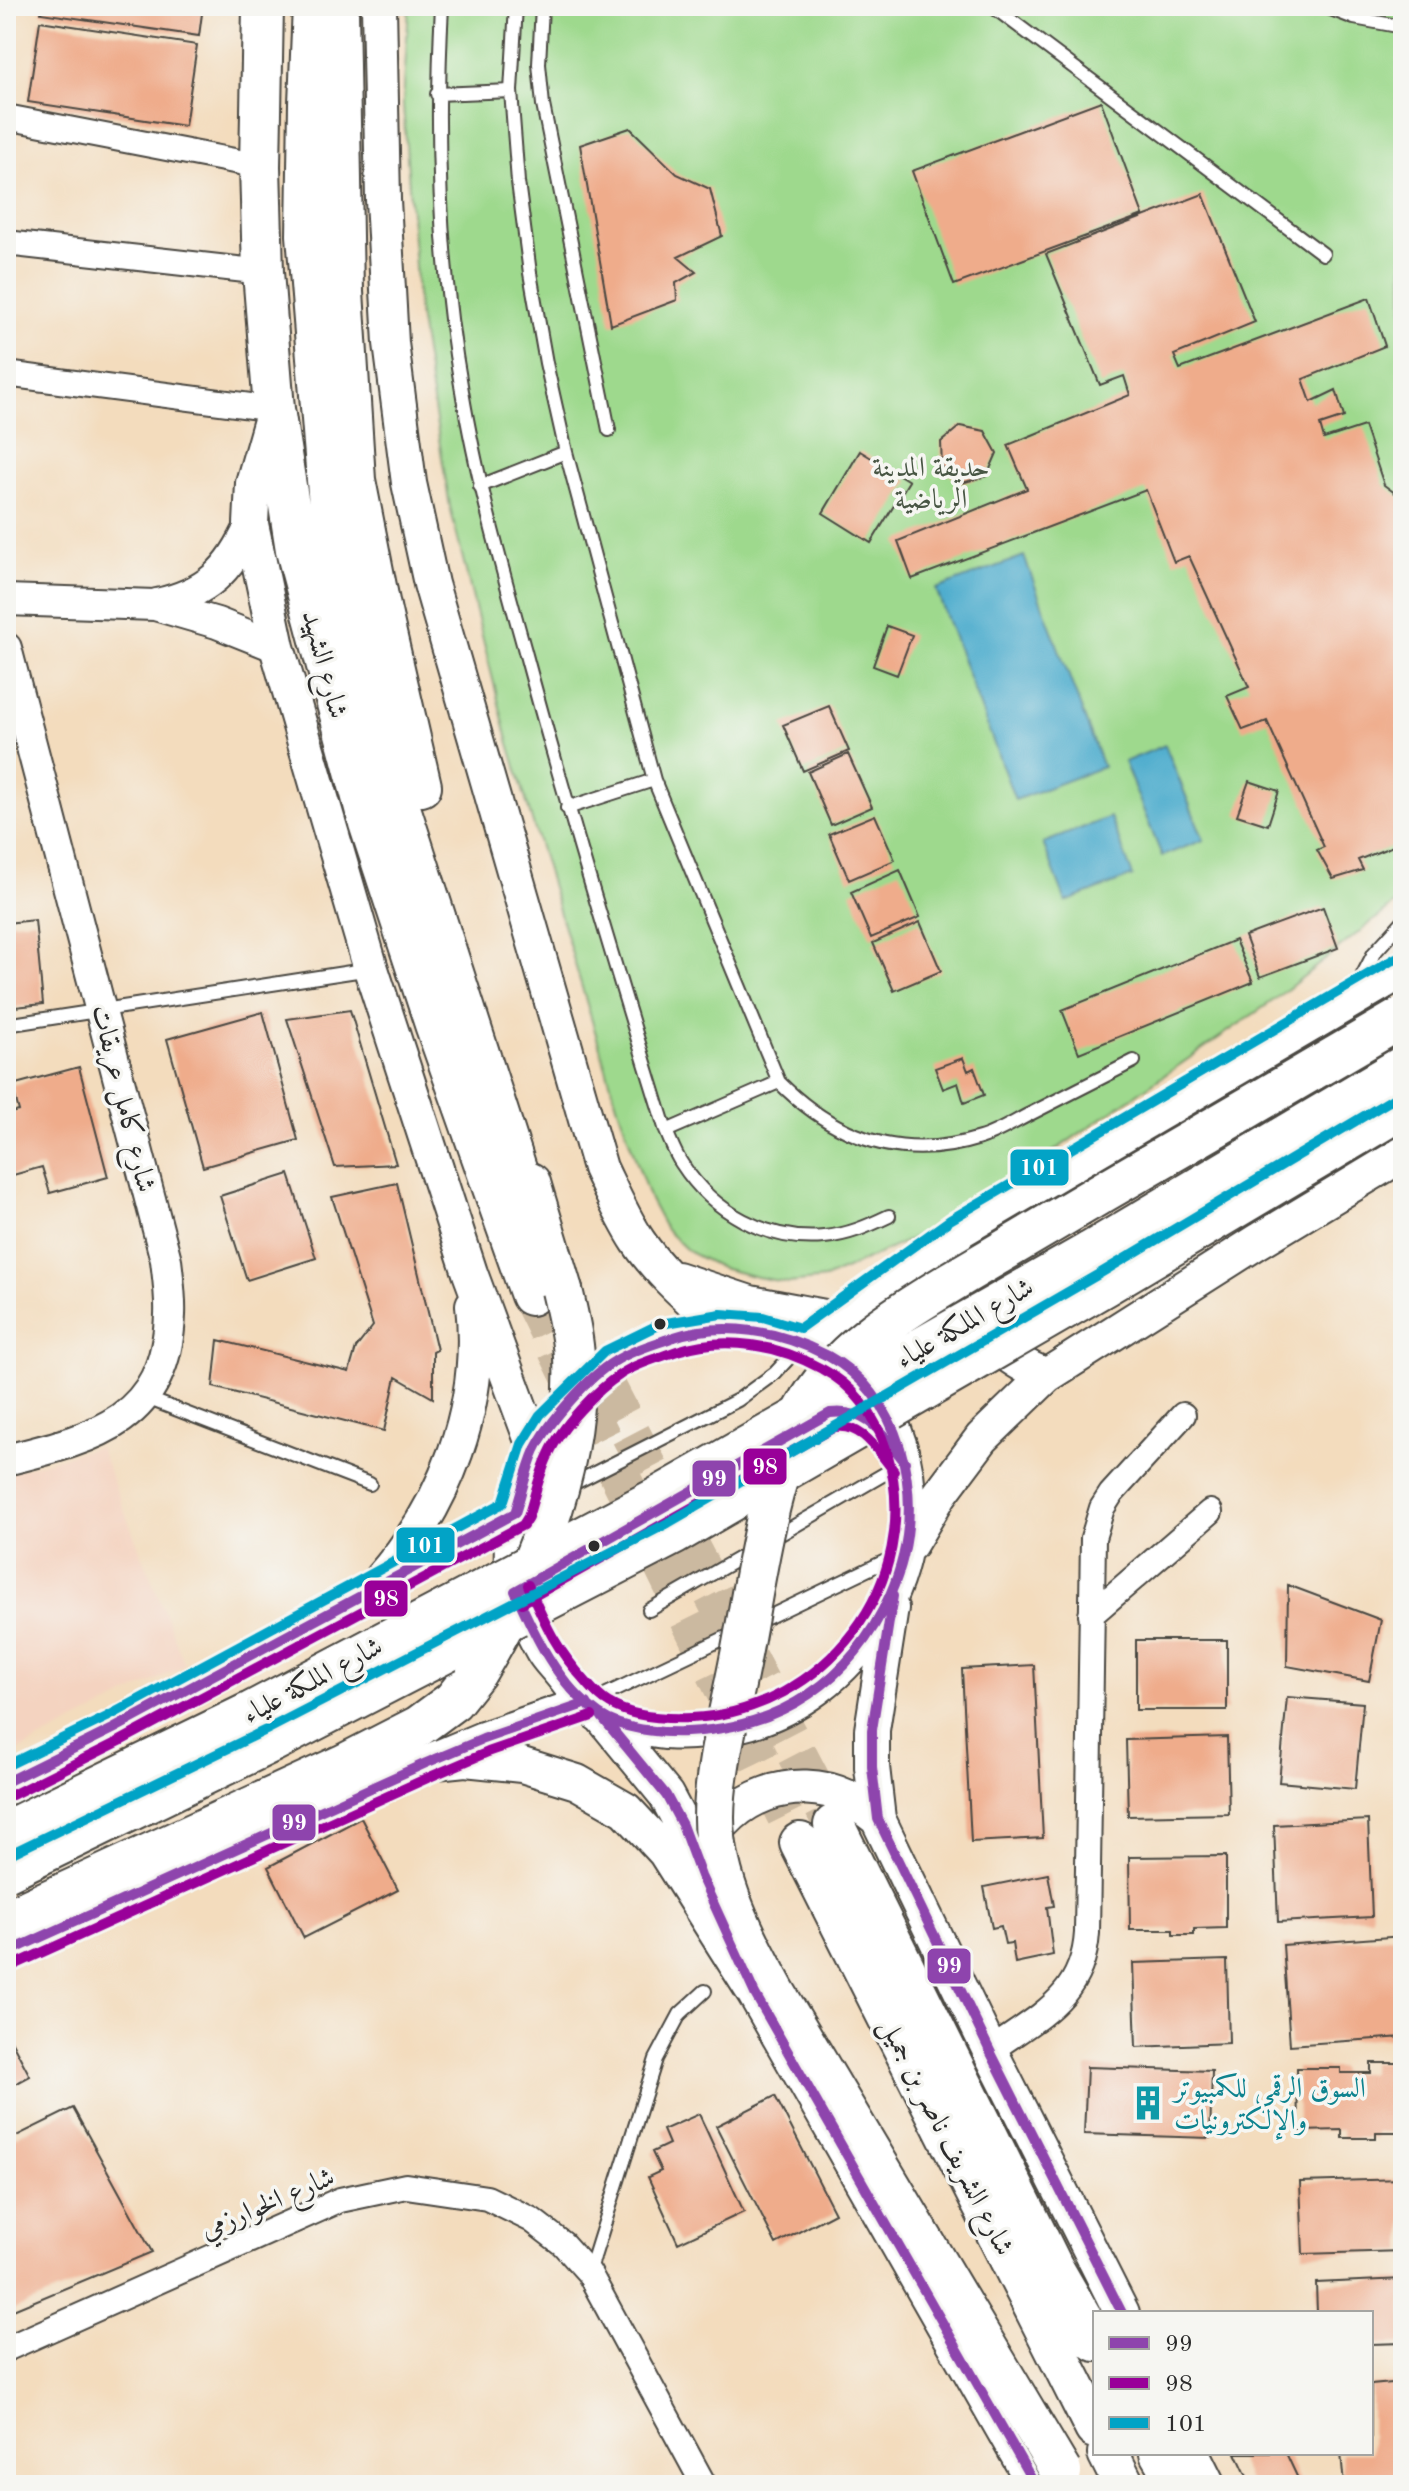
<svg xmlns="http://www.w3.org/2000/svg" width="1409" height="2491" font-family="'Old Standard TT',Amiri,serif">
<rect width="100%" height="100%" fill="#f6f6f2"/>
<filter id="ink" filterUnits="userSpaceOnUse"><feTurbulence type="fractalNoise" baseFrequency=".0125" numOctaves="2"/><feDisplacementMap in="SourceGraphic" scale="16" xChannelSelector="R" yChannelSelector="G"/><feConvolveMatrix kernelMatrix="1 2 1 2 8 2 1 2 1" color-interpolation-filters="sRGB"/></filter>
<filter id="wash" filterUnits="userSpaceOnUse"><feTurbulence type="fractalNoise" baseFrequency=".006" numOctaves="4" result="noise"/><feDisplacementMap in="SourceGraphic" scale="32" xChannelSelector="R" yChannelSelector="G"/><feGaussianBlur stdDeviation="1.8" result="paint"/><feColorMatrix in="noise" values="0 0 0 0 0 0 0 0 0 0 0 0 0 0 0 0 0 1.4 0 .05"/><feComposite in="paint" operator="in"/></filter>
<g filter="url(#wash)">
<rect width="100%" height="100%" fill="#f3dcbd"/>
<!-- built -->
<path fill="#f4d3c0" d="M99 1446 185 1665 8 1756 6 1751V1474Z"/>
<!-- green -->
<path fill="#9ed98d" stroke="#64825c" stroke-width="2" d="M409 6H1403V897L1274 1000 958 1217 825 1279 789 1283 757 1277 721 1268 689 1252 666 1230 650 1200 618 1108 508 740 450 507 418 309 403 104Z"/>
<!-- water -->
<path fill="#50adce" stroke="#3e6c7c" stroke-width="2" d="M1024 556 1103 767 1015 800 936 589Z
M1165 745 1204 840 1162 856 1124 762Z
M1110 817 1133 876 1066 902 1043 843Z"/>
<g id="blocks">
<!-- building -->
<path fill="#efac8b" d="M42 6H203L199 36 41 13Z
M40 21 197 45 185 126 28 102Z
M1101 101 1143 215 954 285 912 171Z
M630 128 677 174 710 189 722 236 678 257 696 272 676 283 677 300 611 325 580 145Z
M1203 194 1255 322 1174 355 1180 369 1369 298 1385 346 1303 379 1311 402 1336 390 1344 417 1320 425 1324 439 1364 426 1384 485 1403 499V842L1358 860 1363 870 1333 879 1317 850 1324 847 1267 721 1243 730 1227 696 1249 687 1189 556 1174 562 1146 490 912 579 898 541 1027 489 1008 445 1130 395 1124 376 1100 385 1046 254Z
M960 426 985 431 997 453 987 476 962 483 942 468 941 442Z
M860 451 909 481 871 543 823 513Z
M887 626 912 635 897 675 873 666Z
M829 706 849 751 803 771 783 725Z
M848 754 872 807 831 825 808 772Z
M1249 781 1279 791 1268 825 1237 815Z
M875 815 895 860 849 880 829 834Z
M900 870 920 917 871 938 851 892Z
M1323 907 1338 948 1260 977 1245 936Z
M35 920 43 1004 6 1008V923Z
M920 922 941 971 894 991 873 943Z
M1235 940 1253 982 1079 1053 1062 1010Z
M350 1010 396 1164 335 1167 287 1019Z
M263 1012 298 1140 203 1167 167 1039Z
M963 1058 968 1071 974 1068 984 1095 964 1103 958 1083 943 1089 935 1068Z
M79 1067 108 1177 50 1193 42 1167 6 1177V1114L19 1111 12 1085Z
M289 1174 316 1258 247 1280 220 1196Z
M397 1183 437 1350 433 1352V1398L396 1377 384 1431 213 1387 218 1340 349 1372 356 1348 373 1326 332 1197Z
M1288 1585 1381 1620 1369 1681 1287 1666Z
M1136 1640H1227V1710H1136Z
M1034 1665 1043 1838 971 1842 962 1669Z
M1287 1697 1363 1703 1355 1789 1279 1782Z
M1227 1737 1229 1814 1128 1816 1126 1740Z
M361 1818 398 1890 304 1938 268 1867Z
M1368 1820 1372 1917 1278 1922 1274 1825Z
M1226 1856V1928L1194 1929V1935H1173V1930H1130L1129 1857Z
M1048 1874 1054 1906 1047 1907 1053 1955 1015 1963 1012 1943 1005 1944 1001 1926 992 1928 984 1887Z
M1403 1936V2037L1290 2045 1283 1945Z
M1227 1960 1229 2043 1136 2047 1133 1963Z
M6 2031 30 2076 6 2089Z
M1371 2063H1403V2132H1376V2138H1342V2130L1298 2131 1297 2068H1341V2073H1371Z
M1087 2067 1212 2071 1210 2138 1084 2134Z
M775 2096 835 2213 776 2244 716 2126Z
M73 2108 152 2252 6 2313V2141Z
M699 2114 744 2212 678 2243 648 2177 661 2171 652 2152 669 2144 663 2130Z
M1403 2179V2251L1303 2254 1300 2182Z
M1403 2279V2343L1371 2344V2313H1317L1316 2283Z
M1403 2382V2485H1344L1341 2453H1371V2385Z
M1236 2453H1286L1301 2485H1251Z"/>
</g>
</g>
<g filter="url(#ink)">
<use href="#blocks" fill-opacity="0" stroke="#494641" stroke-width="2"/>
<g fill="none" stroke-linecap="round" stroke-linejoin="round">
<!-- trunk-tunnel -->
<path stroke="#cbb9a0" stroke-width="40" stroke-dasharray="40 20" stroke-linecap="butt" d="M531 1295 800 1843
M603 1381 830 1818"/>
<!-- service casing -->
<g stroke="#494641" stroke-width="16">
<path id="service" d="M442 6C435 135 439 264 462 391 477 481 502 568 526 655 569 815 617 973 666 1131 671 1142 675 1154 682 1164 713 1212 767 1242 824 1237 848 1235 868 1226 889 1216
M516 6 511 91 518 182 530 273 546 363 566 452 654 780 779 1082C835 1138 901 1163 980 1138 997 1133 1014 1122 1030 1114 1065 1096 1099 1079 1134 1061
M542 6 539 64 543 105 609 430
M992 6 1323 254
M1323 6 1354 18 1403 27
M437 94 511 91
M480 486 566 452
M567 808 654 780
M1357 986 1374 953 1403 921
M6 1025 370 969
M666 1131 779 1082
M144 1397 370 1484
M569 1486 738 1400 775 1373 801 1345
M772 1539 898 1466
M649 1610 750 1552
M756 1623 898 1555
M590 1702 735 1633
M589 2273 656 2059 680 2014 705 1991"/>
</g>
<!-- minor casing -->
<g stroke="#494641" stroke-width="28">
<path id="minor" d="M6 117 260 166
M6 243 263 272
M6 374 274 409
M1091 1615 1210 1512
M990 2051C1038 2016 1083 1998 1087 1933L1093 1538 1102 1508 1111 1494 1183 1415
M6 2349 340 2200 406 2186 487 2198 532 2220 563 2244 589 2273 704 2485"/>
</g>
<!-- tertiary casing -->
<g stroke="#494641" stroke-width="34">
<path id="tertiary" d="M6 600 155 605 217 623 277 647
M157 604C207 593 230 571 251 524
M6 648 166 1260C168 1278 171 1297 170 1315 166 1422 93 1438 6 1460"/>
</g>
<!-- secondary casing -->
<g stroke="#494641" stroke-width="38">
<path id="secondary" d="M379 6 383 200 391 343 409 483 431 584 600 1168C612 1193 623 1218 638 1241 660 1274 693 1301 722 1328
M274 410 253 483 251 524 277 647 371 969 470 1273 535 1449
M956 1252C953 1312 994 1354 1046 1376
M677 1279 750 1303 835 1319
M722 1328C761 1331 803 1337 837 1359 868 1377 889 1411 899 1444 937 1567 858 1698 733 1726 707 1732 678 1735 652 1730 639 1728 614 1723 603 1717 585 1708 572 1686 559 1671 554 1665 547 1658 543 1651 536 1639 517 1601 514 1588 506 1537 520 1466 550 1424 559 1412 571 1403 582 1392 592 1383 602 1369 614 1362 648 1340 683 1335 722 1328Z
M803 1343 957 1232 1403 970
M910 1544 940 1494 982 1438 1046 1376 1257 1242 1403 1154
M380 1580C446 1505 484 1406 473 1305
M891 1608 872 1730V1767L878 1819 990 2051 1122 2313
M602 1717 666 1795 682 1825 709 1893
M426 1763 465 1759 522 1765 577 1782 626 1810 665 1852 755 1994 1035 2485
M6 1782 113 1729 515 1513
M707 1848C730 1796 795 1773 847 1797 858 1803 868 1811 878 1819
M6 1953 426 1763 483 1739 587 1703
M1193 2453 1209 2485"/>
</g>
<!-- primary casing -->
<g stroke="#494641" stroke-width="42">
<path id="primary" d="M1088 1252 1403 1065"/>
</g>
<!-- trunk casing -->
<g stroke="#494641" stroke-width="44">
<path id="trunk" d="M263 6 260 166 263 272 274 409 296 550 369 823 435 1024 531 1295
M313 6 309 103 307 235 331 529 350 617 400 808 530 1212
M338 9 343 292 355 480 381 612 421 786
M530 1183 562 1290
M834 1825 1053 2268 1095 2341
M800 1843 1095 2428
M6 1920 343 1765 419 1726 453 1701 477 1671
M1108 2453 1124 2485
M1160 2453 1179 2485"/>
</g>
<!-- service -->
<use href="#service" stroke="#fff" stroke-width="12"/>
<!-- minor -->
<use href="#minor" stroke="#fff" stroke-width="24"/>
<!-- tertiary -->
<use href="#tertiary" stroke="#fff" stroke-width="30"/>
<!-- secondary -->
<use href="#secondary" stroke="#fff" stroke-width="34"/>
<!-- primary -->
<use href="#primary" stroke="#fff" stroke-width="38"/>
<!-- trunk -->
<use href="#trunk" stroke="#fff" stroke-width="40"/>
<!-- primary-bridge casing -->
<g stroke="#494641" stroke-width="42" stroke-linecap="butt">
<path id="primary-bridge" d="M6 1830 251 1711 655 1498 1088 1252
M6 1872 272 1743 675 1535 1106 1286 1403 1109"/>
</g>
<!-- trunk-bridge casing -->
<g stroke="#494641" stroke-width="44" stroke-linecap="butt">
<path id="trunk-bridge" d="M477 1671C533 1578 579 1468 574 1357 573 1334 567 1312 562 1290
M1061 2472 775 1992C746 1939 714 1880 714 1818 714 1770 731 1708 740 1660 756 1579 766 1483 805 1409 839 1346 907 1309 966 1273 1010 1247 1054 1221 1098 1195 1200 1136 1301 1077 1403 1017"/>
</g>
<!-- primary-bridge -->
<use href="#primary-bridge" stroke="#fff" stroke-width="38"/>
<!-- trunk-bridge -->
<use href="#trunk-bridge" stroke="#fff" stroke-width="40"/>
<!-- bus-1 casing -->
<g stroke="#f6f6f2" stroke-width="16">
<path id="bus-1" d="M515 1591 830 1413C869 1408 883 1435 905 1462
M893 1596 872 1730V1767L878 1819 990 2051 1122 2313
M602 1717 666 1795 682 1825 701 1876 755 1994 1035 2485
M6 1782 113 1729 515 1513C522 1492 526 1470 535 1450 548 1423 589 1376 615 1361 632 1350 652 1345 671 1338 723 1320 781 1331 828 1356 865 1376 888 1409 900 1448 915 1499 911 1547 890 1595 852 1681 780 1728 687 1732 660 1733 622 1730 599 1714 557 1684 535 1636 515 1591
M6 1953 426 1763 483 1739 587 1703"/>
</g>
<!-- bus-2 casing -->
<g stroke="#f6f6f2" stroke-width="16">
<path id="bus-2" d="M522 1603 835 1427C863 1423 878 1452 894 1471
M12 1795 120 1741 523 1525 528 1517C535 1496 539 1474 549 1454 561 1427 596 1390 621 1374 637 1363 658 1358 677 1351 725 1335 779 1345 822 1369 855 1386 876 1417 887 1452 926 1583 824 1712 691 1718 665 1719 631 1717 609 1703 600 1698 593 1690 587 1683 556 1649 546 1626 528 1585
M12 1966 432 1776 488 1752 592 1716"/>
</g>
<!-- bus-3 casing -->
<g stroke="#f6f6f2" stroke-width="16">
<path id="bus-3" d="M6 1766 107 1717 503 1503 522 1444 540 1415 605 1351 660 1324 721 1314 763 1317 800 1328 950 1220 1396 958
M6 1856 266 1730 668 1523 1099 1274 1396 1097"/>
</g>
<!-- bus-1 -->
<use href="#bus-1" stroke="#8e44ad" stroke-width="10"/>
<!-- bus-2 -->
<use href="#bus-2" stroke="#909" stroke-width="10"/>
<!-- bus-3 -->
<use href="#bus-3" stroke="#02a3c6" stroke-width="10"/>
</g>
</g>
<!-- icons -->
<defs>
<g id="building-bare" transform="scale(2.76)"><path d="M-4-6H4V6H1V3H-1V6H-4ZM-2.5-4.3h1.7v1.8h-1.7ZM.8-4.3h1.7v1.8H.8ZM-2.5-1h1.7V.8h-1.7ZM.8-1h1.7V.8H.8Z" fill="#0f9aa8" stroke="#f6f6f2" stroke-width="2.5" paint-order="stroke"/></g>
</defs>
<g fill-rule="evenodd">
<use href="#building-bare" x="1148" y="2103"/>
</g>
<!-- markers -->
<g fill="#2b2b2b" stroke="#f6f6f2" stroke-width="3">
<circle cx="660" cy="1324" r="7"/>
<circle cx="594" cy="1546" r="7"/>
</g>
<g text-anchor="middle" stroke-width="7" stroke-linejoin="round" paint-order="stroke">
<!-- park labels -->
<g font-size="28" fill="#485644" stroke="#f6f6f2">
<text x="931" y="476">حديقة المدينة<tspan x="931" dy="32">الرياضية</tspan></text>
</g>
<!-- street labels -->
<g font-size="28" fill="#2b2b2b" stroke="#f6f6f2">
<text transform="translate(326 664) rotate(75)" y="10">شارع الشهيد</text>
<text transform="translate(125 1098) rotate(76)" y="10">شارع كامل عريقات</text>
<text transform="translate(964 1322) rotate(-30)" y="10">شارع الملكة علياء</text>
<text transform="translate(312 1679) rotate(-28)" y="10">شارع الملكة علياء</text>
<text transform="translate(948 2136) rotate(63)" y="10">شارع الشريف ناصر بن جميل</text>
<text transform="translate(267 2202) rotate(-23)" y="10">شارع الخوارزمي</text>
</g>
<!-- culture labels -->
<g font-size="28" fill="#0d838f" stroke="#f6f6f2" text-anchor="start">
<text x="1174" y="2097">السوق الرقمي للكمبيوتر<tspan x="1174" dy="32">والإلكترونيات</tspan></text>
</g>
</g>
<g stroke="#f6f6f2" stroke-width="3">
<rect x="1009" y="1148" width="61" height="39" rx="8" fill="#02a3c6"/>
<rect x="742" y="1447" width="46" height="39" rx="8" fill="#909"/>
<rect x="691" y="1459" width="46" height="39" rx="8" fill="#8e44ad"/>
<rect x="395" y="1526" width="61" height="38" rx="8" fill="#02a3c6"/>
<rect x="363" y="1579" width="46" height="39" rx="8" fill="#909"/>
<rect x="271" y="1803" width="46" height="39" rx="8" fill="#8e44ad"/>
<rect x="926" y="1947" width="46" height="38" rx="8" fill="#8e44ad"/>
</g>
<g font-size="22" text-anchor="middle" font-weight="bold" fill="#fff">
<text x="1039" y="1175">101</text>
<text x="765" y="1474">98</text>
<text x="714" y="1486">99</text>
<text x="425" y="1553">101</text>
<text x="386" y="1606">98</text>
<text x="294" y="1830">99</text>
<text x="949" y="1973">99</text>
</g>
<!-- margin -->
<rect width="1409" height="2491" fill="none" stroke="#f6f6f2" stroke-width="32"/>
<!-- legend -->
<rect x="1093" y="2311" width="280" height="144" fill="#f6f6f2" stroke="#a5a5a2" stroke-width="2"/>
<rect x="1109" y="2337" width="40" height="12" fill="#8e44ad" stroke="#a5a5a2" stroke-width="2"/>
<text x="1165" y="2351" font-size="24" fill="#2b2b2b">99</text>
<rect x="1109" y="2377" width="40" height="12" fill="#990099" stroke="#a5a5a2" stroke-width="2"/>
<text x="1165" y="2391" font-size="24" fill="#2b2b2b">98</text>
<rect x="1109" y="2417" width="40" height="12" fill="#02a3c6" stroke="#a5a5a2" stroke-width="2"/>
<text x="1165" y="2431" font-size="24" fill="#2b2b2b">101</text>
</svg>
